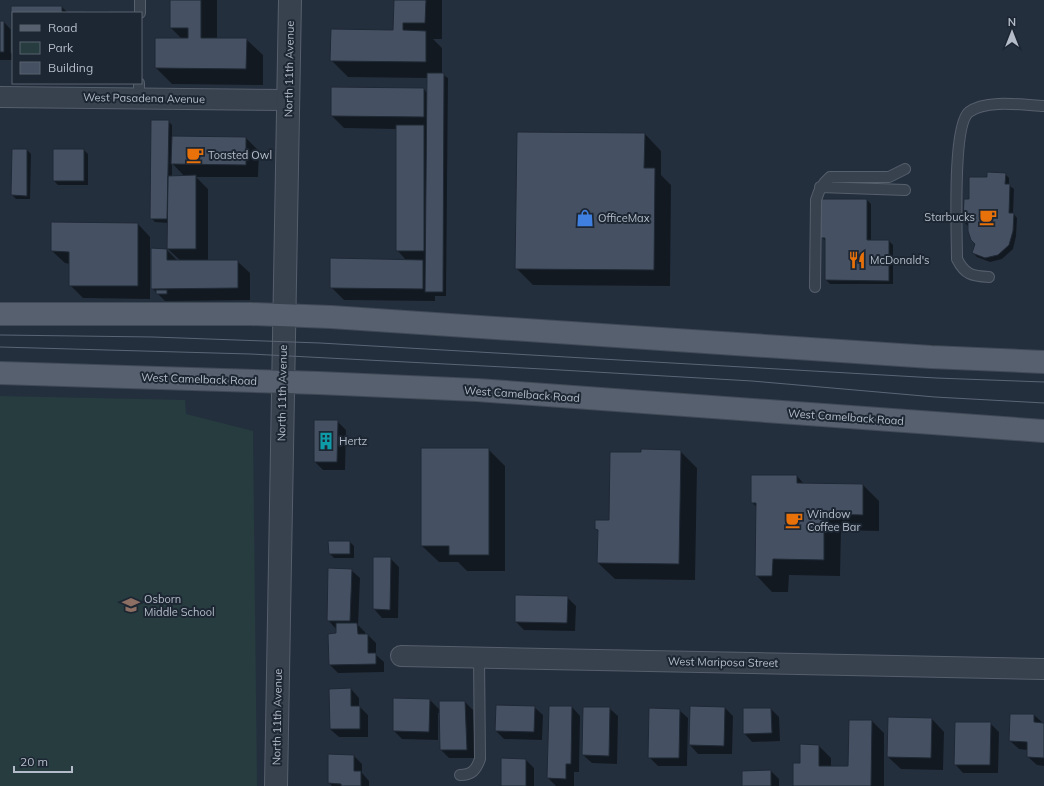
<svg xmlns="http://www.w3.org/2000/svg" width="1044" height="786" font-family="Mulish,sans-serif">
<rect width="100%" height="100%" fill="#242f3e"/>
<!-- green -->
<path fill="#263c3f" d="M0 396 185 400 186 414 253 431 257 786H0Z"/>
<!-- shadow -->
<path fill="#0007" fill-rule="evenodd" d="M171 0H217V39H246L263 55V85L172 84 156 68 182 39 171 28Z
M395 0H442V39H433L442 48V74L448 78 446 296H435V301L344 300 331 287 406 260 397 250V129L344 128 332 116 424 89 427 93V78L348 77 331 60 394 31Z
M12 7H62L68 13H13L12 60H0V22H4L12 31Z
M168 121 172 125V137L246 138 259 151 258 177H196L208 189V261H237L250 273V300L165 301 152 288 167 250 181 264 182 262 168 249 169 223 155 222 151 218ZM172 163 185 177H172Z
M645 134 661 151V175L671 185 670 286 533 285 516 268Z
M13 150H27L31 154 30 199H16L12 195Z
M54 150H84L88 154V185H58L54 181Z
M1005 174 1009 178V185L1014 189 1013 213 1017 218 1016 236 1013 249 1002 259 990 262 977 257 973 253 976 244 968 226 964 222 970 200 988 178Z
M867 200 871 204V241H889L893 245V284H830L826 280V241L821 237Z
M138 224 150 237V299L83 298 70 285V264L65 263 52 251Z
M337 421 346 430 345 470H323L315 462Z
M488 449 505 466V571H467L458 562H439L422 546Z
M680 451 697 468 695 580 615 579 598 563 599 532 596 529 610 521Z
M797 476 804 484 863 485 879 501V531L841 530 840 576 789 575 788 592H772L756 575 757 508 752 502Z
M350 542 354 546V558H334L330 554Z
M374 558H390L399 567 398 618H382L374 609Z
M351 570 360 578 358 625 365 632 366 635H368L376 643V655L384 662V672L338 673 330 665 337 634 336 629 328 620Z
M567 597 576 606 575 631 524 630 516 622Z
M351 689 359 698V706L368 715V737H339L330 729V690Z
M430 700 440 710 465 702 473 710 475 758H449L441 750 440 713H438V740L402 739 394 731Z
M534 707 543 715 542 740 504 739 496 731Z
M550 707H572L580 716 579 772H574V786H556L548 778Z
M691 707 725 708 733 716 732 754H698L690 745Z
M609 708 618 716 617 764 592 763 583 755Z
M771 709 779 717 780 741 752 742 744 733Z
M679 710 688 718 687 766H658L649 757Z
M1034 715 1044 724V766L1037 765 1028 757V750L1019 749 1010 741Z
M932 719 944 732 943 770 901 769 888 757Z
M872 721 884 733V786H794L801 764 819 746 831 758V767H849Z
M990 723 999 732 998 773H963L955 764Z
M354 756 362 764V773L369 781V786H332L329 783Z
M502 759 526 760 534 768V786H502Z
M771 771 779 779V786H743Z"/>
<!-- building -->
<path fill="#455162" stroke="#1f2835" d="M170 0H201V38H247L246 69 155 68V38H188V28H170Z
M394 0H426L425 23H403V30L426 31V62L330 61 331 29 393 30Z
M11 6H62V13H13V53H11Z
M85 12H109V13H85Z
M0 21H4V52H0Z
M427 73H444L443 292H425Z
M331 87 424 88V117L331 116Z
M151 120H169L167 219H150Z
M396 125H424V251H396Z
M517 132 645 133 644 168H655L654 270 515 269Z
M172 136 246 137V165L171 164Z
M12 149H27V196L11 195Z
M53 149H84V181H53Z
M987 172 1006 173 1005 184H1010L1009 213H1014L1013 231 1009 245 998 255 985 258 972 253 975 244 971 240 968 231V222H963L964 199H969V177H987Z
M196 175V249H167L168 176Z
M820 199H867V240H889V281L825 280V238H820Z
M51 222 138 223V286H69V252L51 251Z
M151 248 167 249V260H238V288L151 289Z
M330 258 423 260V289L330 288Z
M156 290H167V294H156Z
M314 420H338L337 462H314Z
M421 448H489V555H449V546H421Z
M641 449 681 450 679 564 597 563 598 530 595 529V520H609L610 452H641Z
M751 475H797V483L863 484V515L824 514V560L773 559 772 576H755L756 503H751Z
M328 541H350V554H329Z
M373 557H391L390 610 373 609Z
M328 568 352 569 350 621H327Z
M515 595 568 596 567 623 515 622Z
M336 623H357L358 634H368V653H376V664L329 665 328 634 336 633Z
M351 688V706H360V729H330L329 689Z
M393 698 430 699 429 732 393 731Z
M439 701H465L467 750H440Z
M496 705 535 706 534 732 495 731Z
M549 706H572L571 764H566V779L547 778Z
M690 706 725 707 724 746 689 745Z
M583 707H610L609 756 582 755Z
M649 708 680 709 679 758H648Z
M743 708H771L772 733 743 734Z
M1010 714H1034V722L1044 723V758L1027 757V742L1009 741Z
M888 717 932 718 931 758 887 757Z
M849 720H872L871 786H793V763H800V744L819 745V766H848Z
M955 722H991L990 765H954Z
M328 754 354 755V771H361V786H341V784L328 783Z
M501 758 526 759V786H501Z
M771 770V786H742V771Z"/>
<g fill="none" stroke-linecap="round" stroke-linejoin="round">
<!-- service casing -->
<g stroke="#565f6c" stroke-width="12">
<path id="service" d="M140 13V0
M139 97V83
M820 187 905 190
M989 277C972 276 965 275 957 259 957 235 952 125 969 112 986 99 1024 105 1044 106
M815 287 816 200C819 190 822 184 830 177H889L905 169
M460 775C472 775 476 770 480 759L479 658"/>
</g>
<!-- minor casing -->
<g stroke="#565f6c" stroke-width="22">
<path id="minor" d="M0 97 288 100
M401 656 1044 669"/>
</g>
<!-- tertiary casing -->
<g stroke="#565f6c" stroke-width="24">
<path id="tertiary" d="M276 786 290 0"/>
</g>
<!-- primary casing -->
<g stroke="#414a57" stroke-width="24">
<path id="primary" d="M0 314H251L331 317 931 357 1044 362
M0 373 319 383 477 390 1044 431"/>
</g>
<!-- service -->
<use href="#service" stroke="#38414e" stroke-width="10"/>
<!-- minor -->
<use href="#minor" stroke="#38414e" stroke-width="20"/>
<!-- tertiary -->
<use href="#tertiary" stroke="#38414e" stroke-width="22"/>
<!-- primary -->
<use href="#primary" stroke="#56606e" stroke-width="22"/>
<!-- tram -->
<path stroke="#5a6575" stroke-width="1" d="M0 335 153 337 320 343 936 378 1044 382
M0 347 250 354 543 369 752 381 935 397 1044 403"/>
</g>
<!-- icons -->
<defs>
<g id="cafe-bare" transform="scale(1.38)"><path d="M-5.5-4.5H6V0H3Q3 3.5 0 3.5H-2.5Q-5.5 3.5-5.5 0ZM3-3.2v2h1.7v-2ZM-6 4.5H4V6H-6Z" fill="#e8710a" stroke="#1d2633" stroke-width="2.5" paint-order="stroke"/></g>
<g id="shop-bare" transform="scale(1.38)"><path d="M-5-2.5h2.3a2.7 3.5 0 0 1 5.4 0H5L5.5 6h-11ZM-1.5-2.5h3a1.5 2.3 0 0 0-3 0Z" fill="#3f7fe0" stroke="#1d2633" stroke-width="2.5" paint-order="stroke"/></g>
<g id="restaurant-bare" transform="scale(1.38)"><path d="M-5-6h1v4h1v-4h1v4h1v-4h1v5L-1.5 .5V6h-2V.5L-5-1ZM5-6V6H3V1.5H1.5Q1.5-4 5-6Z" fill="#e8710a" stroke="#1d2633" stroke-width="2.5" paint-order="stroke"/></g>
<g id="building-bare" transform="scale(1.38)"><path d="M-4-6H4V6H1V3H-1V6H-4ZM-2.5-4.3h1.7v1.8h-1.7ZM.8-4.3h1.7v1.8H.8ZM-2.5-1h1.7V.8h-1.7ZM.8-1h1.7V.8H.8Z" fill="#0f9aa8" stroke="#1d2633" stroke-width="2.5" paint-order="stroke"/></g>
<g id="school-bare" transform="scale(1.38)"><path d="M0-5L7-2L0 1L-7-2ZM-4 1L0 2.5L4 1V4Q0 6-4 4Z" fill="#8d6e63" stroke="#1d2633" stroke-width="2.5" paint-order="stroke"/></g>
</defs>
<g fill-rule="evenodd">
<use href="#cafe-bare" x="195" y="155"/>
<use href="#cafe-bare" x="988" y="217"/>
<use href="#shop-bare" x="585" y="218"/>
<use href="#restaurant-bare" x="857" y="260"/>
<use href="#building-bare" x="326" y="441"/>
<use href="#cafe-bare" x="794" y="520"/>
<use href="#school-bare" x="131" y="605"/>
</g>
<g text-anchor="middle" stroke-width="4" stroke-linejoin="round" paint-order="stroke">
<!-- street labels -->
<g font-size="11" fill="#b4bcc9" stroke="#1d2633">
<text transform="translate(289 69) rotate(-89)" y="4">North 11th Avenue</text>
<text transform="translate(144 98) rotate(1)" y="4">West Pasadena Avenue</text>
<text transform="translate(199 379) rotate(2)" y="4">West Camelback Road</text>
<text transform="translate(282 393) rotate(-89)" y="4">North 11th Avenue</text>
<text transform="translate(522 394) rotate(4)" y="4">West Camelback Road</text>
<text transform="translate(846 417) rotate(4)" y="4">West Camelback Road</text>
<text transform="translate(723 662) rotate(1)" y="4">West Mariposa Street</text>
<text transform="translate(277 717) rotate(-89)" y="4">North 11th Avenue</text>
</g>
<!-- poi labels -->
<g font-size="11" fill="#b4bcc9" stroke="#1d2633" text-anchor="start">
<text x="208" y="159">Toasted Owl</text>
<text x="975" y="221" text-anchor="end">Starbucks</text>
<text x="598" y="222">OfficeMax</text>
<text x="870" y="264">McDonald's</text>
<text x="339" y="445">Hertz</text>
<text x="807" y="518">Window<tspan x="807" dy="13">Coffee Bar</tspan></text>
<text x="144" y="603">Osborn<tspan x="144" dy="13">Middle School</tspan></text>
</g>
</g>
<!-- legend -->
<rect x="12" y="12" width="130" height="72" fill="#1d2633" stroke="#59626f"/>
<rect x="20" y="25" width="20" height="6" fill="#56606e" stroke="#59626f"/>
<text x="48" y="32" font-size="12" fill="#b4bcc9">Road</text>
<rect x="20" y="42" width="20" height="12" fill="#263c3f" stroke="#59626f"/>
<text x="48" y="52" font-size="12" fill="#b4bcc9">Park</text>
<rect x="20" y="62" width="20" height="12" fill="#455162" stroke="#59626f"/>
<text x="48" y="72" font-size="12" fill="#b4bcc9">Building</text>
<!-- north arrow -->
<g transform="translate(1012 32)" stroke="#1d2633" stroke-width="3" paint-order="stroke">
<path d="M0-3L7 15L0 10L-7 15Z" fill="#b4bcc9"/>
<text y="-6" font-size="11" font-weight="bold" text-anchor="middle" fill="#b4bcc9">N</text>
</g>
<!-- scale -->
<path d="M14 766v6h58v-6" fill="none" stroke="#b4bcc9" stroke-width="2"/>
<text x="20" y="766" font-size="12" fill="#b4bcc9" stroke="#1d2633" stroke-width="3" paint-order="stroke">20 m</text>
</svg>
